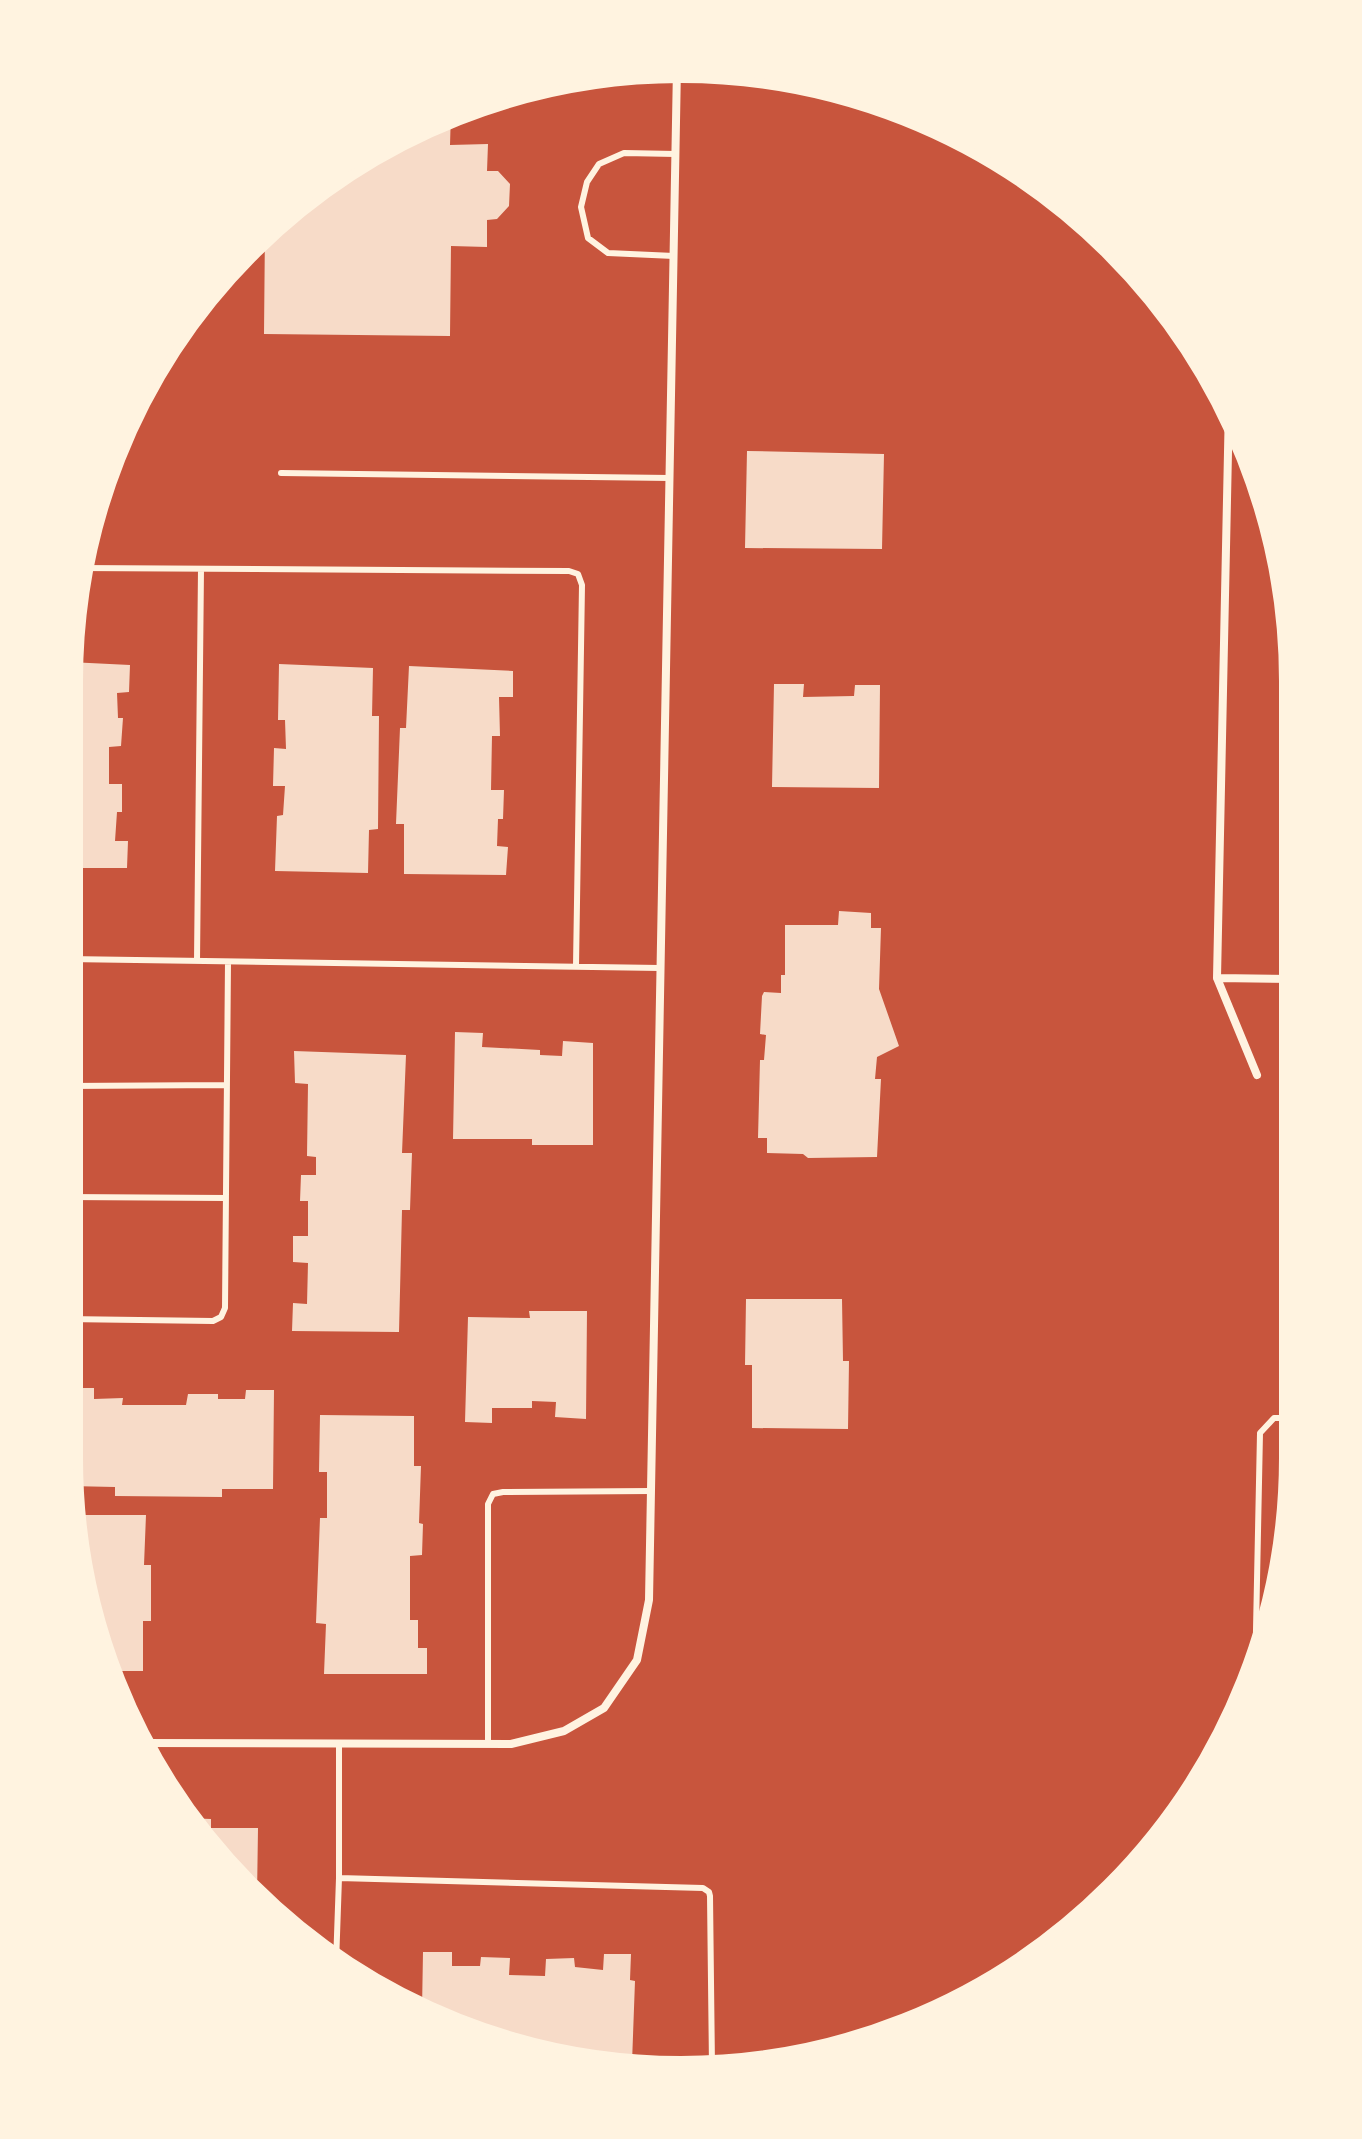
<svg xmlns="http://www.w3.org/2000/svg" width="1362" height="2139" font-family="Montserrat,sans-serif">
<rect width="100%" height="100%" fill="#c8553d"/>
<!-- building -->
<path fill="#f7dbc8" d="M791 77 841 85 846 88 792 87Z
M451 111 450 145 488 144 487 171H498L510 184 509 206 497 219 487 220V247L451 246 450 336 264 334 265 227 275 217 373 146Z
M747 451 884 454 882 549 745 548Z
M69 662 130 665 129 692 117 693 118 718H123L121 746 109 747V784H122V812H117L115 841H128L127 868H68Z
M279 664 373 668 372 716H379L378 829 369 830 368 873 275 871 277 816 283 815 285 786H273L274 748 286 749 285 720H278Z
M409 666 513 671V697H499L500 736H492L491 790H504L503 819H498L497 846 508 847 506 875 404 874V824H396L400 728H406Z
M774 684H804L803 697 854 696 855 685H880L879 788 772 787Z
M839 911 871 913V928H881L879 989 899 1046 877 1057 875 1079H881L877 1157 808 1158 803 1154 767 1153V1138H758L760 1060H764L766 1035 760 1034 762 996 764 992 781 993V975H785V925H838Z
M455 1032 483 1033 482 1047 540 1050V1055L562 1056 563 1041 593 1043V1145H532V1139H453Z
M294 1051 406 1055 402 1153H412L410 1210H402L399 1332 292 1331 293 1303 307 1304 308 1263 293 1262V1236H308V1201H300L301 1175H316V1157L307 1156 308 1084 295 1083Z
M746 1299H842L843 1361H849L848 1429 752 1428V1365H745Z
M529 1311H587L586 1419 555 1417 556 1402 532 1401V1408H492V1423L465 1422 468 1317 530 1318Z
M65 1388H94V1399L123 1398 122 1405H186L188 1394H218V1399H245L246 1390H274L273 1489H222V1497L115 1496V1487L69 1486 65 1463Z
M320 1415 414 1416V1466H421L419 1523 423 1524 422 1555 410 1556V1620H418V1648H427V1674H324L326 1624 316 1623 320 1518H327V1472H319Z
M73 1515H146L144 1565H151V1621H143V1671H104L97 1656Z
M184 1818 211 1819V1828H258L257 1896Z
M423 1952H452V1966H480L481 1957 510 1958 509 1975 545 1976 546 1959 574 1958 575 1967 603 1970 604 1954H631L630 1980 635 1981 632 2063 588 2060 587 2063 482 2042 422 2010Z"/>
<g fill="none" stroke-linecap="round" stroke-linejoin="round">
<!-- service -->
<path stroke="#fff3e0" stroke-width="6" d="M674 256 608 253 588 238 581 207 587 182 599 164 624 153 676 154
M281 473 670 478
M78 568 569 571 578 574 582 585 576 966
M67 959 660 968
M197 961 201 569
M66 1086 227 1085
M66 1197 226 1198
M65 1319 213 1321 221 1317 225 1308 228 962
M1255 1679 1260 1433 1274 1418H1293
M488 1744V1504L493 1494 503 1492 651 1491
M339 1878 703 1888 709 1892 710 1896 712 2067
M336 1964 339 1878V1743"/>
<!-- minor -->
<path stroke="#fff3e0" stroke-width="8" d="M1229 404 1217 978 1257 1075
M1217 978 1295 979
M140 1743 511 1744 564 1731 604 1708 637 1660 649 1600 677 67"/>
</g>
<!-- crop -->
<path d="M0 0H1362V2139H0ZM681 78H681A603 603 0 0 1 1284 681V1458A603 603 0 0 1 681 2061H681A603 603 0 0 1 78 1458V681A603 603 0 0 1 681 78Z" fill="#fff3e0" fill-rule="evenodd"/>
<path fill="none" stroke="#fff3e0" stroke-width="10" d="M681 78H681A603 603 0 0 1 1284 681V1458A603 603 0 0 1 681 2061H681A603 603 0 0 1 78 1458V681A603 603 0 0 1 681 78Z"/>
</svg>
